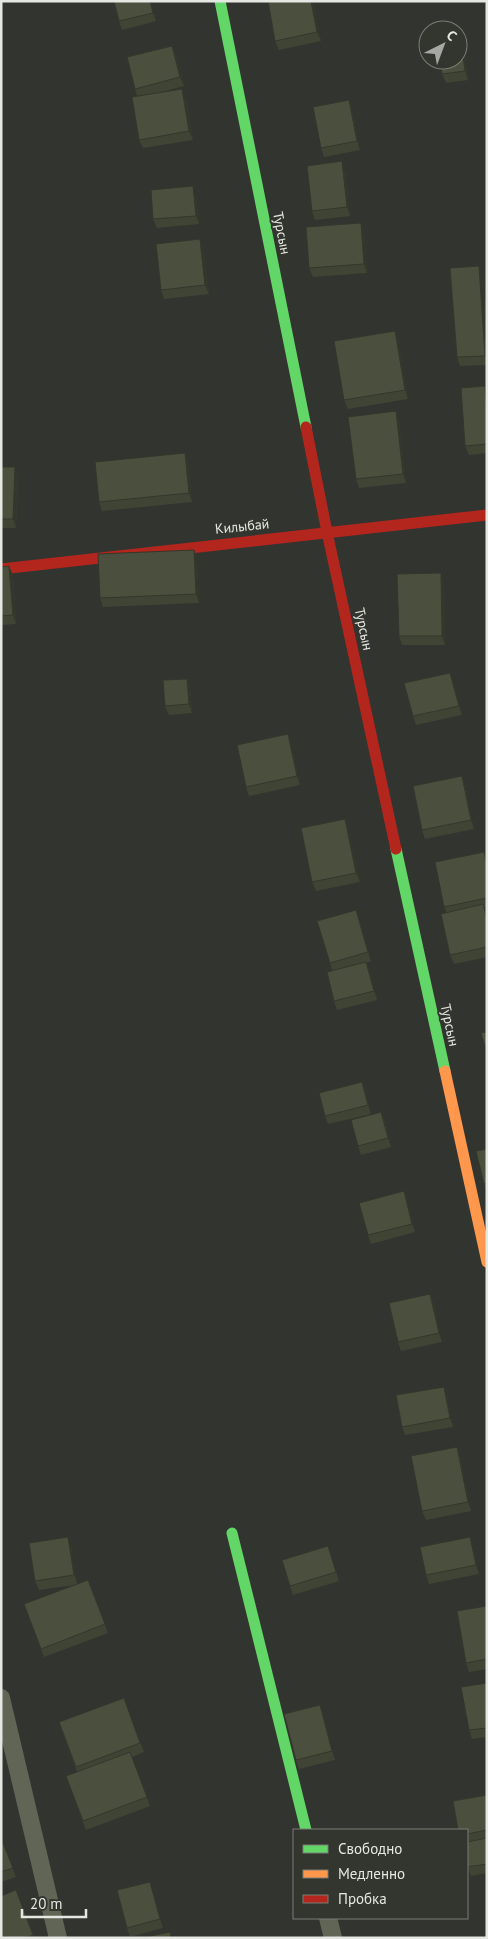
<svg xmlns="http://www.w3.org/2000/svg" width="488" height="1939" font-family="'PT Sans',sans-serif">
<rect width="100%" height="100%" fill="#323430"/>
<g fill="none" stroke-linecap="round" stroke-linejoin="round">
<!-- street -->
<path stroke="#616556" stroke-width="18" d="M1 1698 58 1938
M328 1918 333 1938"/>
<!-- fast -->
<path stroke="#63d668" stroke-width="11" d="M220 1 306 427
M396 849 445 1071
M232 1533 306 1830"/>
<!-- slow -->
<path stroke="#ff974d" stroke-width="11" d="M445 1071 487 1262"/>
<!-- jam -->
<path stroke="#b3261e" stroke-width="11" d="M306 427 327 532 396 849
M1 569 487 515"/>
</g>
<!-- wall -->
<path fill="#404435" d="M151 1 156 21 122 30 119 21Z
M313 1 321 41 279 50 275 41Z
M461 41 464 50 468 80 446 83 442 74Z
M172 46 176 55 184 86 154 94 186 98 193 140 143 148 139 140 137 96 135 89Z
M349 100 352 109 360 150 324 157 321 148Z
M345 170 350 216 315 220 312 211Z
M196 195 199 224 157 228 153 219Z
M361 223 364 232 367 273 313 277 309 268Z
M200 239 203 248 209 294 164 299 161 290Z
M482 275 487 344V365L460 366 457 357Z
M395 331 398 340 408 399 348 409 344 400Z
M485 386 487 392V453L469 455 465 446Z
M399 420 406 483 359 488 356 479Z
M185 453 188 462 192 502 102 511 99 502Z
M1 467 18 476 16 528H1Z
M197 559 199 603 103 607 100 598Z
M1 567 13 575 16 624 1 625Z
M444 582 445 645H402L399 636Z
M187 679 190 688 192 713 169 715 165 706Z
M453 681 462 715 416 725 413 716Z
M288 734 291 743 300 785 249 796 246 787Z
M465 784 474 829 425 839 422 830Z
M345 819 348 828 360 882 316 891 312 882Z
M484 852 487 859V907L485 908 487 914V957L454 964 450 955 447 913 444 907Z
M359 919 371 961 366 963 370 971 377 1000 337 1010 334 1001 332 970 330 963Z
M362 1082 365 1091 371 1114 328 1124 325 1116Z
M381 1112 385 1121 391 1147 361 1155 358 1146Z
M487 1149V1192L484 1184Z
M404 1191 407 1200 415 1232 371 1244 368 1235Z
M430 1294 434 1303 442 1342 401 1351 398 1342Z
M447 1396 453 1427 405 1435 402 1427Z
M457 1447 460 1456 471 1511 426 1520 422 1511Z
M470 1537 473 1546 479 1574 429 1584 426 1575Z
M71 1546 77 1584 88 1580 108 1633 44 1657 24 1604 75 1585 39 1590 35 1581Z
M328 1546 339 1581 293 1595 290 1586Z
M487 1606V1669L469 1672 466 1663Z
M487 1683V1737L472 1739 469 1730Z
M124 1698 144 1752 132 1757 150 1806 86 1830 66 1776 77 1772 59 1722Z
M320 1705 323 1714 335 1760 299 1769 296 1760Z
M487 1795V1873L471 1876 467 1864V1830Z
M1 1838 16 1877 1 1882Z
M16 1890 34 1938H1Z
M153 1891 163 1928 130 1937 127 1928Z"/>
<!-- shaded-wall -->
<path fill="#34372b" d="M150 1H151L156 21 153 13Z
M311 1H313L321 41 317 32Z
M461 41 464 50 468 80 465 71Z
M172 46 176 55 184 86 180 77Z
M182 89 186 98 193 140 189 131Z
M349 100 352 109 360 150 357 141Z
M342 161 345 170 350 216 347 207Z
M193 186 196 195 199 224 196 216Z
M361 223 364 232 367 273 364 264Z
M200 239 203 248 209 294 205 285Z
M479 266 482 275 487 344V360L485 356Z
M1 270 3 292 1 287Z
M395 331 398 340 408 399 405 390Z
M485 386 487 392V412Z
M396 411 399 420 406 483 403 474Z
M185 453 188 462 192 502 189 493Z
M15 467 18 476 16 528 13 519Z
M194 550 197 559 199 603 196 594Z
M9 566 13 575 16 624 13 615Z
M441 573 444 582 445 645 442 636Z
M450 673 453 681 462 715 459 706Z
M187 679 190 688 192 713 189 704Z
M288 734 291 743 300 785 297 776Z
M462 776 465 784 474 829 471 820Z
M345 819 348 828 360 882 356 873Z
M356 910 359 919 371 961 368 952Z
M366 962 370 971 377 1000 374 991Z
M362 1082 365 1091 371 1114 368 1105Z
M381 1112 385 1121 391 1147 388 1138Z
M404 1191 407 1200 415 1232 412 1224Z
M430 1294 434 1303 442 1342 439 1333Z
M444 1387 447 1396 453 1427 450 1418Z
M457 1447 460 1456 471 1511 468 1502Z
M68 1537 71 1546 78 1584 74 1575Z
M470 1537 473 1546 479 1574 476 1565Z
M320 1705 323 1714 335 1760 332 1751Z
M150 1882 153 1891 163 1928 160 1919Z"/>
<!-- building -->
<path fill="#4b4f3e" stroke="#34372b" d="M114 1H150L153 13 119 21Z
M268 1H311L317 32 275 41Z
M458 41H461L465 71 442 74 440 60H458Z
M172 46 180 77 135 89 127 57Z
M182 89 189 131 139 140 132 97Z
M349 100 357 141 321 148 313 107Z
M342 161 347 207 312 211 307 166Z
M193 186 196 216 153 219 151 190Z
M361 223 364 264 309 268 306 227Z
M200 239 205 285 161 290 156 244Z
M479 266 485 356 457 357 450 268Z
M395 331 405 390 344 400 334 341Z
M485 386 487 412V444L465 446 461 388Z
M396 411 403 474 356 479 348 417Z
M185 453 189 493 99 502 95 462Z
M1 467H15L13 519H1Z
M194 550 196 594 100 598 98 554Z
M9 566 13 615 1 616V567Z
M441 573 442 636H399L397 574Z
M450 673 459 706 413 716 404 683Z
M187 679 189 704 165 706 163 680Z
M288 734 297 776 246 787 237 745Z
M462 776 471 820 422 830 413 786Z
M345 819 356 873 312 882 301 828Z
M484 852 487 865V898L444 907 435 862Z
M483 904 487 919V947L450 955 441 914Z
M356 910 368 952 330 963 317 921Z
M366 962 374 991 334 1001 327 972Z
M487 1032V1053L481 1033Z
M362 1082 368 1105 325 1116 319 1093Z
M381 1112 388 1138 358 1146 351 1120Z
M487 1149V1183L484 1184 476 1151Z
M404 1191 412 1224 368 1235 359 1203Z
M430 1294 439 1333 398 1342 389 1303Z
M444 1387 450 1418 402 1427 396 1395Z
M457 1447 468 1502 422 1511 411 1456Z
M68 1537 74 1575 35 1581 29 1543Z
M470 1537 476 1565 426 1575 420 1547Z
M328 1546 336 1572 290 1586 282 1560Z
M88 1580 105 1624 41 1649 24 1604Z
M487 1606V1659L466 1663 457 1611Z
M487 1683V1728L469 1730 461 1687Z
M124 1698 140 1743 76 1767 59 1722Z
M320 1705 332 1751 296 1760 284 1714Z
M130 1752 147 1797 83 1821 66 1776Z
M487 1795V1830L467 1834V1830H458L453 1801Z
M1 1838 13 1868 1 1872Z
M487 1838V1864L467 1867V1842Z
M150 1882 160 1919 127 1928 117 1890Z
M16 1890 33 1935 25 1938H1V1896Z
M170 1932 171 1938H141Z"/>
<g text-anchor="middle" stroke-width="4" stroke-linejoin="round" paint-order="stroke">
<!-- street labels -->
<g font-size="14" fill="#e5e7e2" stroke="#33362e">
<text transform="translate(282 233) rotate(79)" y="5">Турсын</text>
<text transform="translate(242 526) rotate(-6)" y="5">Килыбай</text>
<text transform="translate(364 629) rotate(78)" y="5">Турсын</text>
<text transform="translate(450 1025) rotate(78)" y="5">Турсын</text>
</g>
</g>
<!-- border -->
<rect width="488" height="1939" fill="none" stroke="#e5e7e2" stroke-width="5"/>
<!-- legend -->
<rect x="293" y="1829" width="175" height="90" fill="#33362e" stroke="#7a7d76"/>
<rect x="303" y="1845" width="25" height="8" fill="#63d668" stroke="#7a7d76"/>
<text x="338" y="1854" font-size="15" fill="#e5e7e2">Свободно</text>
<rect x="303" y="1870" width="25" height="8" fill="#ff974d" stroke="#7a7d76"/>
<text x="338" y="1879" font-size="15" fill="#e5e7e2">Медленно</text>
<rect x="303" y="1895" width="25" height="8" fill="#b3261e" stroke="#7a7d76"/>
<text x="338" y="1904" font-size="15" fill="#e5e7e2">Пробка</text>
<!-- north arrow -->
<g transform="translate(443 45) rotate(42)"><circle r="24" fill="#33362e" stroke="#7a7d76"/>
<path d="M0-4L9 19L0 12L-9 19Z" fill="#a6a8a4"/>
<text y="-8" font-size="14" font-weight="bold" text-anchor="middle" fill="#e5e7e2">С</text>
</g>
<!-- scale -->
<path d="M22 1909v8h64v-8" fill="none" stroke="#e5e7e2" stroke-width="2.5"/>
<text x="30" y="1909" font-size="15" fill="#e5e7e2" stroke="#33362e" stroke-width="4" paint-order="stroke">20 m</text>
</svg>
